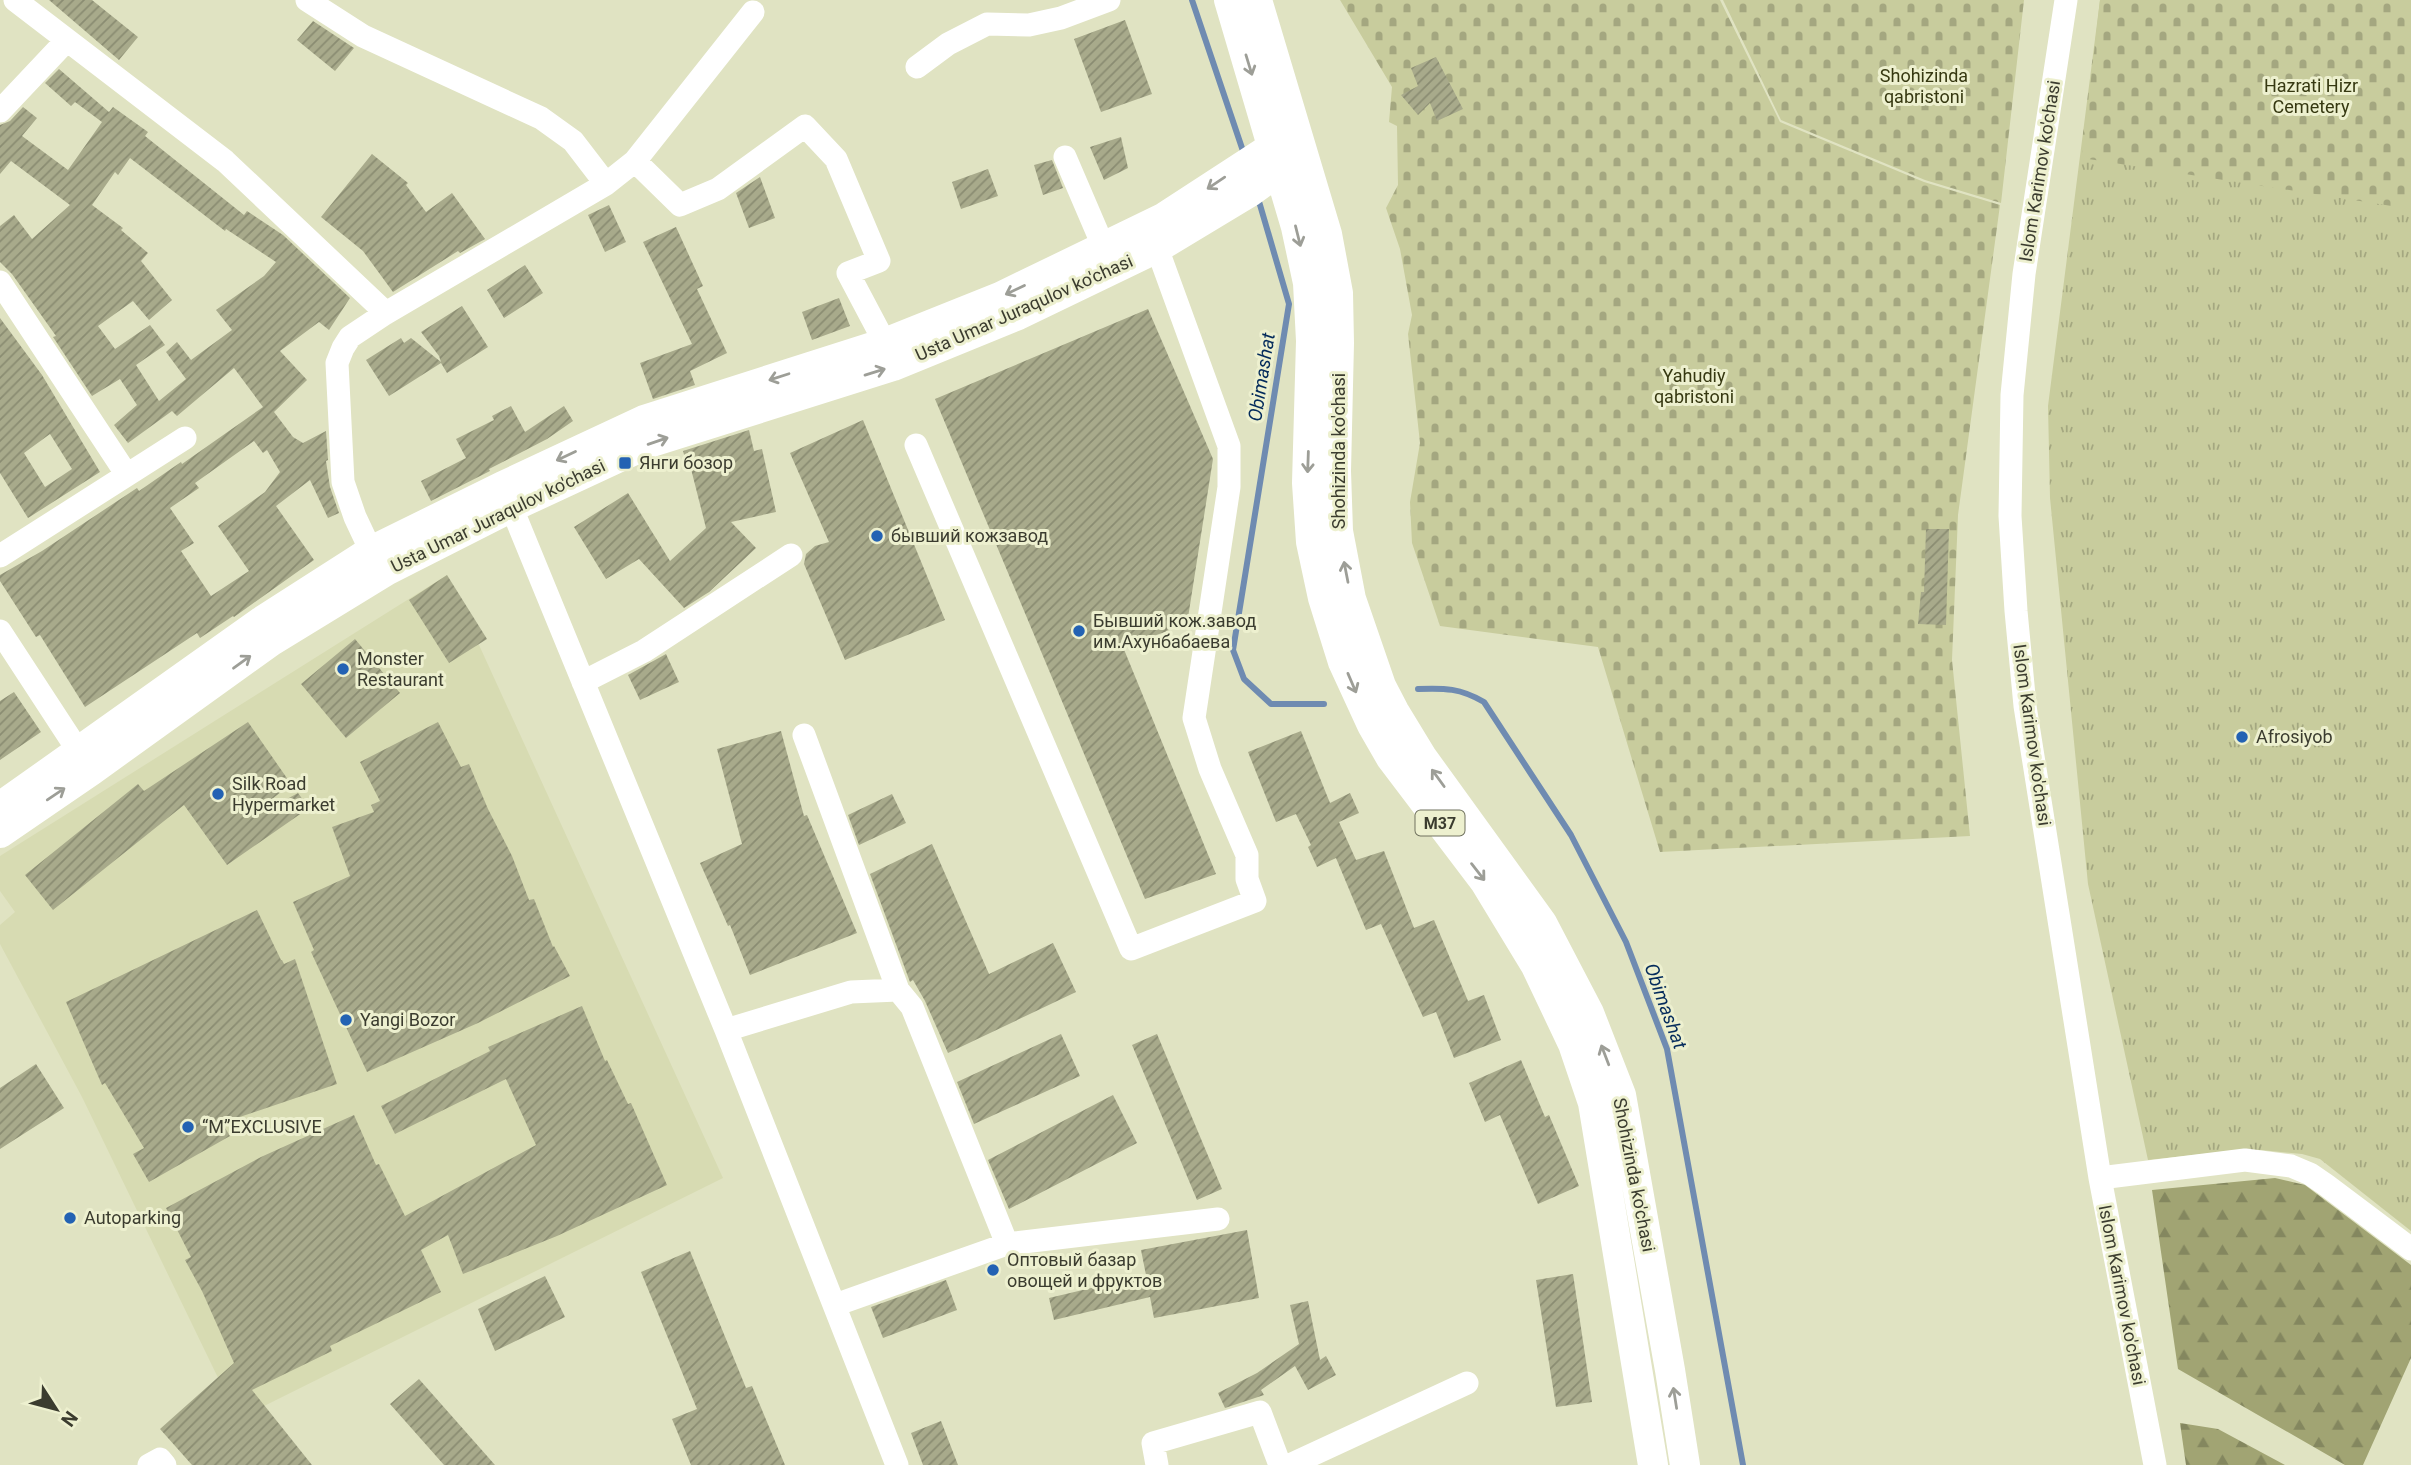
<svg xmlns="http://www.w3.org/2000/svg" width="2411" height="1465" font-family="Roboto,sans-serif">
<defs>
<pattern id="grass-tufts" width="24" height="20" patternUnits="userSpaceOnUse" patternTransform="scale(1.75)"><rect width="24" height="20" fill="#c8cc9d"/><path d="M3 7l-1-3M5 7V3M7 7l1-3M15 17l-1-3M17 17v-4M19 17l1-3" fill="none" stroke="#a4a780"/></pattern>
<pattern id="forest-firs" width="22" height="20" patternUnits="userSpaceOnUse" patternTransform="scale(1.75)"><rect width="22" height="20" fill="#a1a473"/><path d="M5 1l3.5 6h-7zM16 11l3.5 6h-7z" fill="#84875f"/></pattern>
<pattern id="cemetery-stones" width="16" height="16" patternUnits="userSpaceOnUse" patternTransform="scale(1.75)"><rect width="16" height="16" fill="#c8cc9d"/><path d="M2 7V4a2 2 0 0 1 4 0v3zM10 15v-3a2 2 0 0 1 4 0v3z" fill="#a4a780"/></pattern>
<pattern id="building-hatch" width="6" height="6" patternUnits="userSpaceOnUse" patternTransform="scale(1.75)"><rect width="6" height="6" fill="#a8aa8b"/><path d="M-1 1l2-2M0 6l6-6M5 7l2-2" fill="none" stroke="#8a8c72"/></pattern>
</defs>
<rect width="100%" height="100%" fill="#e0e3c2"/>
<!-- built -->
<path fill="#d7dbb2" d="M447 575 723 1178 238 1419 82 1097 0 944V925L15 912 0 891V856Z"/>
<!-- grass -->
<path fill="url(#grass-tufts)" d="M2100 0H2411V1231L2320 1159 2302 1154 2261 1150H2240L2148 1160 2088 884 2050 498 2048 406Z"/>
<!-- forest -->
<path fill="url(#forest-firs)" d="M2275 1178 2305 1185 2411 1265V1358L2363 1465H2345L2178 1369 2152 1190Z
M2180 1423 2218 1429 2285 1465H2186Z"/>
<!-- cemetery -->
<path fill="url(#cemetery-stones)" d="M1340 0H1720L1780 122 1924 182 2000 205 1958 515 1952 660 1970 836 1660 852 1598 647 1440 626 1412 543 1410 502 1420 443 1408 334 1412 315 1400 249 1386 208 1398 185 1397 126 1389 122 1392 87Z
M1723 0H2024L2001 203 1925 180 1781 120Z
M2100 0H2411V209L2082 158Z"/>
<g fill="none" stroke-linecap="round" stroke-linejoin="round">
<!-- stream -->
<path stroke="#6f8bb1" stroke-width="6" d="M1192 0 1244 154
M1258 198 1289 304 1233 650 1244 679 1271 704H1324
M1418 689C1445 688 1460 688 1484 702L1571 835 1626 942 1667 1049 1743 1465"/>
</g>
<!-- building -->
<path fill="url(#building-hatch)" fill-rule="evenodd" d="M49 0H92L138 37 119 60Z
M1125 20 1152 94 1101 112 1074 39Z
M313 21 354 48 335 71 297 40Z
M1436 57 1463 109 1437 121 1430 103 1418 115 1401 95 1418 86 1411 68Z
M59 69 109 112 113 107 148 132 145 136 244 215 247 211 283 235 350 298 329 330 319 322 280 351 307 380 274 412 293 437 303 443 326 431 328 460 326 461 330 487 339 513 328 518 310 480 276 506 314 560 234 617 233 616 200 638 197 633 85 707 40 635 36 637 0 581V575L42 551 137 488 139 491 181 462 182 464 263 407 234 368 177 416 172 411 128 443 114 425 137 405 120 379 92 396 53 337 56 336 12 274 0 262V226L14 215 32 239 70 205 11 161 0 174V125L10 121 23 107 37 118 22 136 68 170 102 122 75 102 71 106 45 83ZM130 158 225 231 226 229 276 262 264 276 216 310 232 330 191 360 177 342 166 352 186 379 159 401 136 365 165 345 150 325 115 349 98 326 133 301 149 320 172 300 141 261 148 253 121 230 123 228 92 205 115 172 118 175ZM254 441 263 453 267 450 280 472 265 492 218 526 249 571 211 596 181 551 194 543 170 508 199 488 195 483Z
M1121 137 1128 168 1104 180 1090 147Z
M372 154 408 183 406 185 426 212 452 193 485 239 460 253 458 251 393 292 363 251 321 217Z
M1052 160 1063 188 1043 195 1034 165Z
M988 169 998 196 961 209 952 182Z
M760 177 775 218 749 228 736 193Z
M609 205 626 242 605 252 588 215Z
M676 227 703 286 697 289 727 353 690 371 695 385 653 399 640 363 692 344 643 242Z
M525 265 543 293 504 318 487 290Z
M839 298 850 326 812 340 802 312Z
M462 306 488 347 447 373 441 363 389 396 366 360 401 338 404 343 411 338 441 362 439 356 421 332Z
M1148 309 1213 459 1187 624 1123 647 1216 874 1145 899 935 399Z
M0 318 42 375 100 472 28 518 0 473ZM50 434 72 469 45 487 24 453Z
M511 406 525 432 564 406 573 421 547 439 489 469 490 471 431 501 421 481 466 458 456 439 494 420 492 416Z
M863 420 945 620 845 660 804 564 806 554 815 546 829 542 790 453Z
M749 430 754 451 762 449 776 512 731 522 756 548 709 592 684 608 639 559 606 579 574 527 628 493 670 561 706 528 688 457 685 458 683 451Z
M1926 529H1949L1946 625 1918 624 1921 592H1924Z
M447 575 487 639 449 663 409 600Z
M355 639 400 693 346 738 301 684Z
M666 654 679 682 640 700 628 675Z
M14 692 41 732 0 760V701Z
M248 722 291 784 272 799 276 805 298 793 306 804V810L227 865 184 805 53 910 25 875 138 784 144 791Z
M438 722 461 767 469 764 488 809 512 856 529 900 534 899 553 947 554 946 570 976 478 1023 367 1072 311 952 314 950 293 902 350 876 332 827 374 812 371 805 380 801 360 762Z
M781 731 804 816 807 815 857 933 750 975 730 925 728 926 700 863 742 844 717 749Z
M1301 731 1330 803 1350 793 1359 813 1339 822 1356 860 1384 851 1414 928 1434 920 1468 1001 1484 995 1501 1040 1454 1058 1436 1012 1423 1017 1381 924 1366 930 1336 858 1317 867 1308 847 1311 845 1296 814 1276 822 1248 752Z
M892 794 906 823 859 845 848 815Z
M932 844 989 974 1053 943 1076 992 948 1053 925 1001 913 980 910 982 870 874Z
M257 910 281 960H282L284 964 295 959 337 1084 222 1123 230 1136 149 1182 133 1154 144 1148 105 1083 102 1085 66 1002Z
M582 1006 605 1061 607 1060 628 1104 631 1103 667 1185 557 1236 463 1274 448 1235 421 1250 441 1292 330 1346 332 1351 252 1390 312 1465H192L160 1429 234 1363 202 1291 185 1260 191 1257 166 1208 261 1157 354 1115 376 1165 379 1164 405 1216 536 1145 506 1079 395 1134 381 1106 490 1051 488 1047Z
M1061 1034 1080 1076 974 1124 957 1082Z
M1157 1034 1222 1189 1197 1200 1132 1045Z
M1521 1060 1545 1117 1549 1115 1579 1186 1538 1204 1500 1115 1485 1122 1469 1083Z
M36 1064 64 1108 0 1149V1088Z
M1113 1095 1137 1143 1009 1209 988 1160Z
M1247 1230 1259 1298 1154 1318 1150 1297 1054 1320 1049 1298 1146 1275 1141 1250Z
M690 1251 746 1388 752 1386 785 1465H691L672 1419 697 1409 641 1272Z
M1573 1274 1592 1402 1556 1407 1536 1280Z
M545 1276 565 1317 495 1351 478 1309Z
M946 1280 957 1310 883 1338 871 1307Z
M1308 1301 1320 1360 1326 1356 1336 1375 1308 1390 1295 1366 1261 1390 1264 1395 1225 1408 1218 1393 1257 1373 1299 1344 1290 1305Z
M419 1379 495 1465H444L390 1404Z
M941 1421 958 1465H923L911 1433Z"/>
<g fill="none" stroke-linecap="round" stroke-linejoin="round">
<!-- minor -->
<path stroke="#fff" stroke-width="23" d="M15 0 225 161 386 313
M307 0 363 36 541 118 573 141 606 184
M2066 0 2024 274 2012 395 2010 516 2016 611 2025 706 2100 1178 2155 1465
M917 67 948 44 987 24 1029 25 1061 18 1109 0
M0 111 67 40
M1065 157 1104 248
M635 161 680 205 718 189 805 126 836 159 879 261 848 273 885 343
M0 282 127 475
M916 445 1131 949 1255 901 1247 879V855L1210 769 1194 718 1229 487V446L1157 248
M506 494 726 1030 897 1465
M371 551 355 517 343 482 337 363 343 348 350 337 386 313 606 184 635 161 753 12
M0 556 185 438
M0 631 79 752
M583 682 644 651 791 555
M804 735 898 990
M726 1030 851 992 898 990 912 1007 1007 1244
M2100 1178 2245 1160 2291 1166 2310 1174 2326 1185 2411 1249
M835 1305 1007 1244 1218 1219
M149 1465 160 1459 165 1465
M1157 1465 1153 1443 1260 1412 1280 1465
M1290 1465 1467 1383"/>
<!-- major -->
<path stroke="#fff" stroke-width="30" d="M1229 0 1296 227 1308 283 1311 341 1307 483 1311 542 1323 598 1343 662 1372 725 1391 758 1485 882 1536 966 1573 1044 1593 1103 1653 1465
M1257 0 1327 234 1338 293 1339 343 1336 471 1338 531 1351 599 1381 686 1394 711 1422 757 1542 923 1589 1013 1621 1095 1670 1370 1685 1465
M0 807 262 621 371 551 503 486 644 420 885 343 1000 297 1163 218 1289 136
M0 833 92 770 270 642 386 571 512 507 652 442 893 366 1018 315 1157 248 1250 192 1280 170 1295 164"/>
</g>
<!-- one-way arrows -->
<defs><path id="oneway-shaft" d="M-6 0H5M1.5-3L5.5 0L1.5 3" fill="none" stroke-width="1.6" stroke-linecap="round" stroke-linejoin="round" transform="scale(1.75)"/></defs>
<g stroke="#9d9e97">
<use href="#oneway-shaft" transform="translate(1249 65) rotate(73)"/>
<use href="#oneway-shaft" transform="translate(1216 183) rotate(146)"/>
<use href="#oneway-shaft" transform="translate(1298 236) rotate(76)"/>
<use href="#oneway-shaft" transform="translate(1015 290) rotate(154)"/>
<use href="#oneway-shaft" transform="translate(875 372) rotate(-17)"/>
<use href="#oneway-shaft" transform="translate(779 377) rotate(162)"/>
<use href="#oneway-shaft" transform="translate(658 441) rotate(-19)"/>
<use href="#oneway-shaft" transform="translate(566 456) rotate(155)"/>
<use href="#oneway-shaft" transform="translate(1308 462) rotate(92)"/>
<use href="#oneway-shaft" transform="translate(1346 572) rotate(-101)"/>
<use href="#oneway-shaft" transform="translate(242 662) rotate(-36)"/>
<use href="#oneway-shaft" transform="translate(1352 683) rotate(67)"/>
<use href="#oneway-shaft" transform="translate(1438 778) rotate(-126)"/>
<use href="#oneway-shaft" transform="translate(56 794) rotate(-34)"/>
<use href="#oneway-shaft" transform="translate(1478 872) rotate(52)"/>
<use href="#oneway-shaft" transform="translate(1605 1055) rotate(-111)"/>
<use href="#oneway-shaft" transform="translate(1675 1398) rotate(-99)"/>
</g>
<!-- markers -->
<g fill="#2362b3" stroke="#edf0cf" stroke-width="2.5">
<rect x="618" y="456" width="14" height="14" rx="3.5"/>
<circle cx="877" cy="536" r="7"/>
<circle cx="1079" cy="631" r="7"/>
<circle cx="343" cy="669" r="7"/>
<circle cx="2242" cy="737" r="7"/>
<circle cx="218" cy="794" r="7"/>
<circle cx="346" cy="1020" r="7"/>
<circle cx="188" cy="1127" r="7"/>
<circle cx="70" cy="1218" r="7"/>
<circle cx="993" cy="1270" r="7"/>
</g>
<g text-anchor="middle" stroke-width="6" stroke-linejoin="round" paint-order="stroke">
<!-- shield labels -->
<rect fill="#edf0cf" stroke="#70725f" stroke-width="2" x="1415.5" y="810.5" width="49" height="25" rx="5"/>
<g font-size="16" font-weight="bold" fill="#3b3c2f">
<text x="1440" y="829">M37</text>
</g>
<!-- park labels -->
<g font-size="18" fill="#363811" stroke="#edf0cf">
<text x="1924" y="82">Shohizinda<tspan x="1924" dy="21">qabristoni</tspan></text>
<text x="2311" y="92">Hazrati Hizr<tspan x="2311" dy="21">Cemetery</tspan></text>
<text x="1694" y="382">Yahudiy<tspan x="1694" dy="21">qabristoni</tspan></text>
</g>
<!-- street labels -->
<g font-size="18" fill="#3b3c2f" stroke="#edf0cf">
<text transform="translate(2040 171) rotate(-81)" y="6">Islom Karimov ko'chasi</text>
<text transform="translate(1024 308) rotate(-24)" y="6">Usta Umar Juraqulov ko'chasi</text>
<text transform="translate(1339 451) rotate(-90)" y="6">Shohizinda ko'chasi</text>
<text transform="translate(498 516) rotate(-26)" y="6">Usta Umar Juraqulov ko'chasi</text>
<text transform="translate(2032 735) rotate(82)" y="6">Islom Karimov ko'chasi</text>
<text transform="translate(1634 1175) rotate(79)" y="6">Shohizinda ko'chasi</text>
<text transform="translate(2122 1295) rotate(79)" y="6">Islom Karimov ko'chasi</text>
</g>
<!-- poi labels -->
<g font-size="18" fill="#3b3c2f" stroke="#edf0cf" text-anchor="start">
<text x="639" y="469">Янги бозор</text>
<text x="891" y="542">бывший кожзавод</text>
<text x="1093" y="627">Бывший кож.завод<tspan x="1093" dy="21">им.Ахунбабаева</tspan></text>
<text x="357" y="665">Monster<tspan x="357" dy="21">Restaurant</tspan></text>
<text x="2256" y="743">Afrosiyob</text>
<text x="232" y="790">Silk Road<tspan x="232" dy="21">Hypermarket</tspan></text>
<text x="360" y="1026">Yangi Bozor</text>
<text x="202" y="1133">“M”EXCLUSIVE</text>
<text x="84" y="1224">Autoparking</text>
<text x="1007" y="1266">Оптовый базар<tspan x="1007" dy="21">овощей и фруктов</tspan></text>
</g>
<!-- water labels -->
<g font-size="19" font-style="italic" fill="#042b5b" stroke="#edf0cf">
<text transform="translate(1261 377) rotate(-81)" y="7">Obimashat</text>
<text transform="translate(1666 1006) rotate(70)" y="7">Obimashat</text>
</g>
</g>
<!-- north arrow -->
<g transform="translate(56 1409) rotate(126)" stroke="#edf0cf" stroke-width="5" paint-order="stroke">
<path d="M0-5L12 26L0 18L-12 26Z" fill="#3b3c2f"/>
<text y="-10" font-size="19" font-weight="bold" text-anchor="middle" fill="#3b3c2f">N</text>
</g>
</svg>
